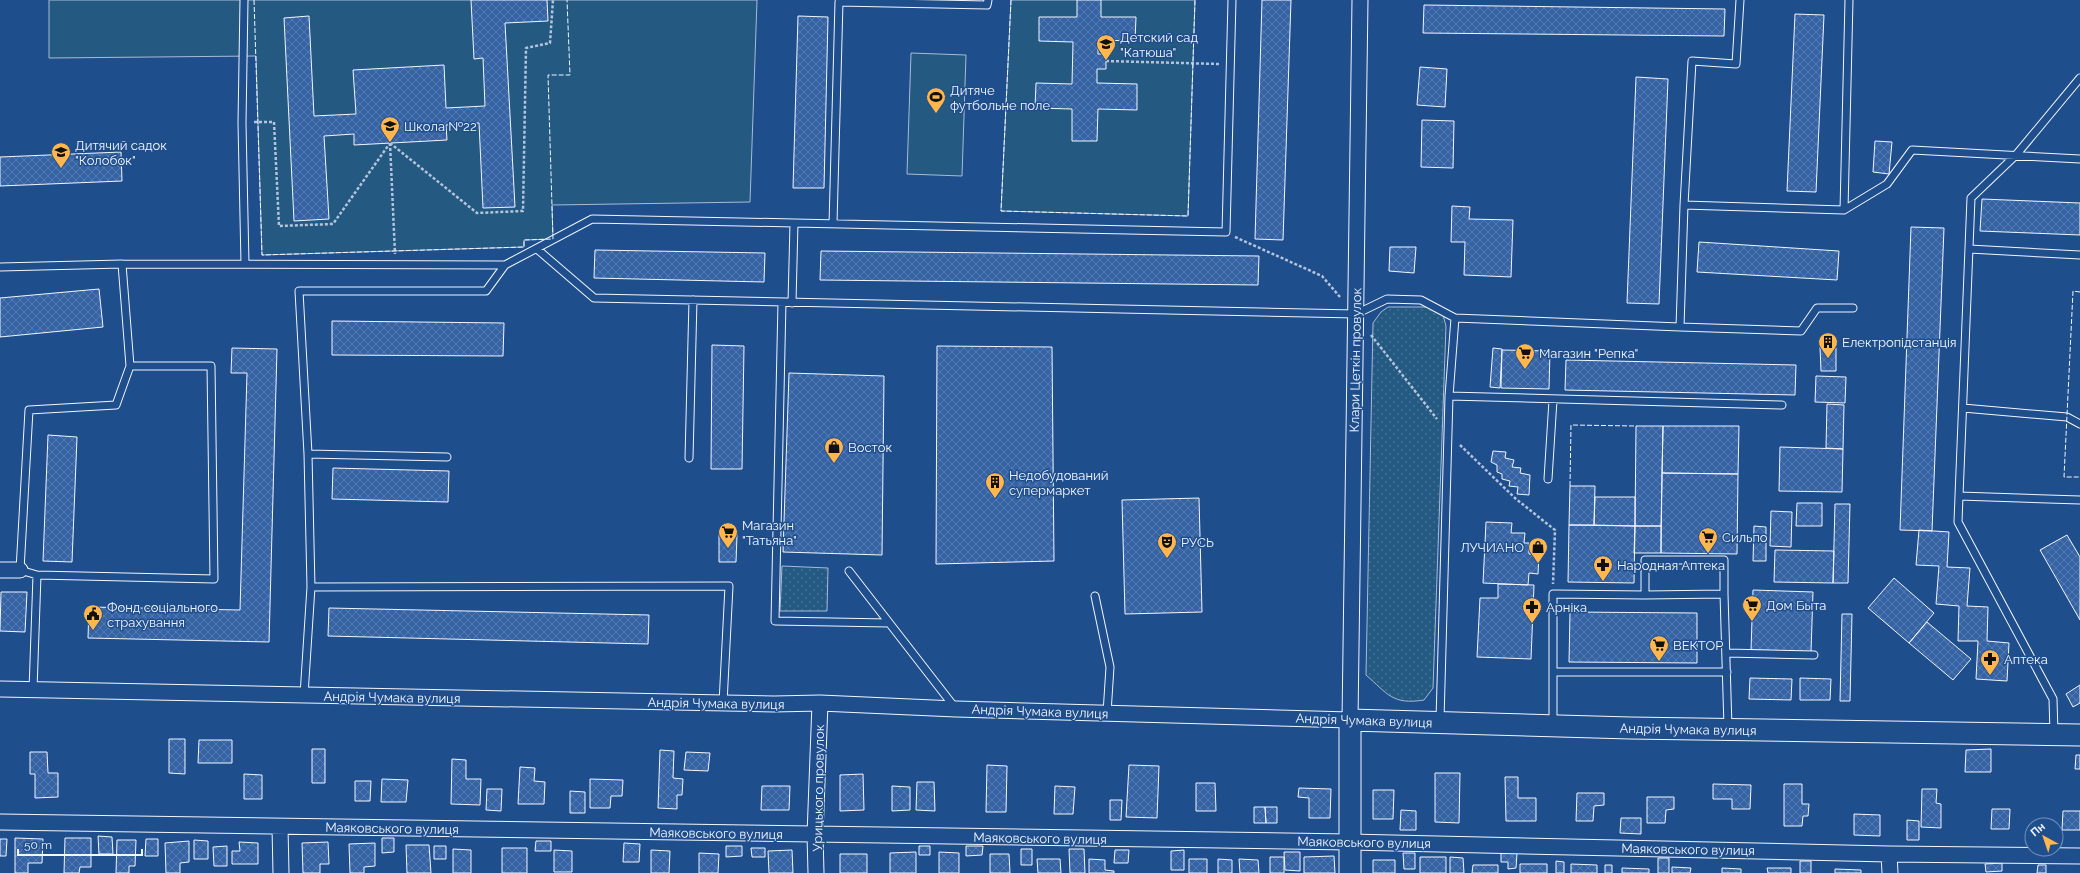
<svg xmlns="http://www.w3.org/2000/svg" width="2080" height="873" font-family="Raleway,sans-serif">
<defs>
<pattern id="grass-dots" width="8" height="8" patternUnits="userSpaceOnUse"><rect width="8" height="8" fill="#245a82"/><path d="M2 2h.1M6 6h.1" fill="none" stroke="#447295" stroke-width="1.8" stroke-linecap="round"/></pattern>
<pattern id="building-cross-hatch" width="8" height="8" patternUnits="userSpaceOnUse"><rect width="8" height="8" fill="#3563a3"/><path d="M0 0l8 8M0 8l8-8" fill="none" stroke="#537ab1"/></pattern>
</defs>
<rect width="100%" height="100%" fill="#1f4e8c"/>
<!-- grass -->
<path fill="url(#grass-dots)" stroke="#a8bbd7" d="M1388 307H1429L1443 315 1446 326 1433 688 1424 700C1392 705 1388 694 1366 675L1373 323 1381 312Z
M782 566 828 568 827 611H780Z"/>
<!-- park -->
<path fill="#245a82" stroke="#a8bbd7" d="M49 0H757L750 202 552 205 553 239 524 240V247L262 255 256 56 49 58Z
M1011 0H1195L1188 216 1001 211Z
M911 53 966 55 962 176 907 174Z"/>
<!-- building -->
<path fill="url(#building-cross-hatch)" stroke="#f2f6ff" d="M471 0H547L548 21 505 23 515 207 483 208 479 123 446 125 447 140 354 145V134L324 136 329 219 294 221 284 18 309 16 314 116 356 114 353 70 444 65 446 108 485 106 483 58 474 59Z
M1077 0H1101V17H1136L1135 41 1098 40V54H1106V69H1097V83L1137 84V110L1098 109 1097 141H1072V109L1035 108 1036 83 1072 84 1073 42 1039 41V17H1077Z
M1262 0H1291L1283 240 1255 239Z
M1424 5 1725 9 1724 36 1423 33Z
M1795 14 1824 15 1816 192 1787 191Z
M798 16 828 17 824 188H793Z
M1420 67 1447 69 1445 107 1417 105Z
M1636 77 1668 79 1659 304 1627 303Z
M1422 120 1454 121 1453 168 1421 167Z
M1875 141 1892 142 1889 174 1873 172Z
M121 152 122 181 0 186V157Z
M1982 199 2080 203V235L1980 231Z
M1452 206 1470 207 1469 219 1513 220 1511 277 1464 275 1465 242H1451Z
M1911 227 1944 228 1932 531 1900 530Z
M1699 242 1839 251 1837 280 1697 272Z
M1390 247H1416L1414 273 1389 271Z
M595 250 765 253 764 282 594 278Z
M821 251 1259 256 1258 285 820 280Z
M99 289 103 327 0 337V298Z
M332 321 504 323 503 356 332 355Z
M712 345 744 346 742 469H711Z
M937 346 1052 347 1054 561 936 564Z
M1820 347 1836 348V371H1821Z
M232 348 277 349 269 642 88 638 89 607 240 610 247 373H231Z
M1493 348 1502 349 1500 388 1490 387Z
M1502 350 1550 351 1549 389 1501 388Z
M1566 360 1796 365 1795 395 1565 390Z
M789 373 884 376 882 555 783 552Z
M1816 376 1846 377 1845 403 1815 402Z
M1827 404 1844 405 1843 449 1826 448Z
M1636 426H1663L1661 526H1635Z
M1663 426H1739L1738 474 1662 473Z
M48 435 77 437 72 562 43 561Z
M1780 447 1843 449 1842 492 1779 491Z
M1493 451 1506 452 1505 458 1514 460 1512 467 1521 468 1520 473 1530 475 1529 495 1517 494 1518 487 1509 486 1510 481 1502 479V474L1497 472V465L1491 462Z
M333 468 449 471 448 502 332 499Z
M1662 473 1738 474 1737 554 1661 553Z
M1570 486H1595L1594 525H1569Z
M1595 497H1635V526L1594 525Z
M1199 498 1202 612 1125 614 1122 500Z
M1797 503H1822V526H1796Z
M1835 504H1850L1848 583H1833Z
M1771 511 1792 512 1791 547 1770 546Z
M1486 522 1512 523 1511 533H1525L1524 543H1529V554H1539L1538 574 1529 573 1528 585 1483 583Z
M1569 525 1635 526 1634 583 1568 582Z
M1635 526H1661V553H1634Z
M1754 526 1766 527V561H1753Z
M1919 530 1949 532 1947 567 1970 568 1967 606 1988 607 1987 641 2009 643 2007 681 1976 679 1978 641H1958L1959 606 1936 604 1939 566 1916 565Z
M719 535H737L736 562H719Z
M2067 535 2080 557V620L2040 550Z
M1775 550 1834 551 1833 583 1774 582Z
M1894 578 1934 613 1909 643 1868 608Z
M1498 584 1534 585 1531 659 1477 657 1480 598H1498Z
M1753 590 1813 592 1811 652 1751 650Z
M1 592H27L25 632 0 631Z
M329 608 649 615 648 644 328 636Z
M1570 612 1697 613V663L1569 662Z
M1842 614H1852L1850 701H1840Z
M1927 622 1971 659 1953 680 1909 643Z
M1750 678 1792 679 1791 700 1749 699Z
M1800 678 1831 679 1830 700H1800Z
M2080 685V703L2073 707 2066 694Z
M169 739H185V774L169 773Z
M199 740H232V763H198Z
M312 749H325V783H312Z
M1991 749V772H1965L1966 750Z
M660 750 674 751 673 778 683 779 682 795H677V809L658 808Z
M30 752H47L48 773H58V797L35 798V774H30Z
M686 752 710 753 708 771 684 770Z
M2076 755H2080V769H2075Z
M452 759 466 760V779H481L480 805 451 804Z
M987 765 1007 766 1006 812H986Z
M1129 765 1159 766 1157 818 1126 817Z
M520 767 535 768 534 781 545 782 544 804H518Z
M1435 773H1460L1459 823 1435 822Z
M244 774 262 775V799H244Z
M863 774 864 810 840 811V775Z
M1505 777H1518V798H1536V821H1506Z
M382 779 408 780 406 802H381Z
M590 779 623 780 622 796H611L610 808H590Z
M355 781H371L370 801H355Z
M917 782H934L935 811 916 810Z
M1196 783H1215L1216 811H1196Z
M1713 784 1751 785 1750 809H1732V799H1713Z
M1784 784H1802V804H1809L1808 816H1803L1802 826H1784Z
M762 786H790L789 810H761Z
M892 786 910 787V810L892 811Z
M1055 786 1075 787 1073 814H1054Z
M1299 788 1331 789 1330 818H1309V798L1298 797Z
M487 789H502L501 811 486 810Z
M1922 789H1937L1936 803 1941 804V828L1921 827Z
M1373 790H1394L1393 819H1373Z
M570 791 585 792V813H570Z
M1577 793H1604V805L1594 806 1593 821H1576Z
M1647 797H1674V809L1666 810 1665 823H1647Z
M1110 800H1122L1121 820H1110Z
M1254 807H1265L1266 823H1254Z
M1265 807H1277V823H1266Z
M1992 809H2010L2009 829H1991Z
M1401 810 1416 811V830H1400Z
M2063 811H2080V830H2062Z
M1854 814 1880 815V836L1854 835Z
M1621 818H1641V834L1620 833Z
M1907 820 1919 821V840H1907Z
M98 836 112 837 113 854H99Z
M15 838 43 839 42 863H28V873H15Z
M65 838H91V867H80L79 873H64Z
M382 838H394V852L382 853Z
M0 839H7L6 856H0Z
M146 839H158V856H145Z
M117 840H136L135 866H129V873H116Z
M194 840 208 841V859H194Z
M189 841V862L180 863V873H166L165 843Z
M536 841H551V851H535Z
M239 842 258 843V864H232V851H240Z
M328 842 329 864H320V873H303L302 843Z
M375 843V866L364 867V873H350L349 844Z
M624 843 640 844 639 862H623Z
M406 845H429L431 873H407Z
M227 846V866H214L213 847Z
M434 846H446V859H434Z
M726 846H742V856L726 857Z
M919 846H930V855H919Z
M966 846H983L982 855 966 856Z
M502 848H527V873H502Z
M751 848H765V857H752Z
M453 849 471 850V873H453Z
M1021 849H1032V865H1021Z
M1069 849H1084L1085 873H1070Z
M554 850 572 851V872H554Z
M651 850 670 851 669 873H651Z
M792 850 793 873H769L768 851Z
M1115 850H1129L1128 863H1114Z
M1184 850V870H1171V851Z
M916 852V873H890V853Z
M939 852 959 853V873H939Z
M1284 852H1300V871L1285 870Z
M699 853 719 854 718 873H699Z
M1403 853H1415V869H1404Z
M1501 853H1517L1516 868 1508 869V862H1501Z
M840 854H867V873H840Z
M990 854H1009L1010 873H990Z
M1334 856 1335 873H1304V857Z
M1270 857H1284V873H1270Z
M1420 857H1446V873H1420Z
M1450 857 1463 858 1464 873H1450Z
M1658 858H1669V873H1658Z
M1037 859H1060L1061 873H1038Z
M1089 859 1105 860V870L1114 871V873H1089Z
M1189 859H1207V873H1189Z
M1218 859 1232 860V873H1218Z
M1239 859 1258 860 1259 873H1240Z
M1373 860H1395V873H1373Z
M1556 861 1564 862V873H1556Z
M1800 861H1811V873H1800Z
M2002 863V871L1986 872 1985 864Z
M1520 864H1547V873H1520Z
M1571 864 1597 865V873H1571Z
M1473 865H1498V873H1472Z
M1605 865H1612V873H1605Z
M2038 865H2046V873H2037Z
M1672 867 1691 868 1690 873H1672Z
M1622 868 1649 869V873H1622Z
M1722 868 1741 869V873H1722Z
M1767 868H1791V873H1768Z
M1835 869 1861 870V873H1835Z"/>
<g fill="none" stroke-linecap="round" stroke-linejoin="round">
<!-- lane casing -->
<g stroke="#f2f6ff" stroke-width="9">
<path id="lane" d="M244 0 242 123 245 264
M1684 205 1844 210 1887 184 1912 150 2080 159
M1844 210 1849 0
M794 223 1226 232 1232 0
M833 224 839 2 987 5 988 0
M537 249 594 298 1356 314 1387 299 1421 300 1455 318 1680 327 1684 205 1692 61 1736 64 1740 0
M1969 249 2080 255
M122 264 505 265
M0 267 122 264 130 366 116 405 29 410 20 570 37 575 33 690
M782 302 775 621 889 623
M1680 327 1801 331 1817 308H1853
M1449 396 1782 405
M1963 408 2067 417 2080 424
M308 454 447 457
M689 458 693 300
M1548 479 1553 400
M1959 496 2080 500
M849 571 956 709
M37 575 214 579 211 366H130
M311 587 729 586 723 703
M1724 594 1728 728
M1095 596 1110 667 1107 713
M1727 653 1814 655
M1553 672H1727
M304 695 311 587 308 454 299 291H486L505 265 592 219 794 223 792 303
M1440 720 1449 396 1455 318
M1553 723V594L1645 595V560H1724V594L1645 595
M2054 733 2053 699 1958 522 1959 496 1971 198 2016 155 2080 78"/>
</g>
<!-- street casing -->
<g stroke="#f2f6ff" stroke-width="17">
<path id="street" d="M0 570H20
M0 689 774 704 820 703 956 709 1350 720 1360 0
M0 822 1349 842 1889 854 2080 856
M280 827 281 873
M1889 854 1890 873
M816 873 815 835 820 703"/>
</g>
<!-- secondary casing -->
<g stroke="#f2f6ff" stroke-width="23">
<path id="secondary" d="M1350 873V720L1630 728 2080 735"/>
</g>
<!-- path -->
<path stroke="#b3c4dc" stroke-width="2.5" stroke-dasharray="3 2" stroke-linecap="butt" d="M1106 61 1219 64
M254 122H274L279 226 333 224 390 143
M390 143 477 213 523 211 526 48 550 43 553 0
M390 143 395 254
M1235 237 1322 276 1340 297
M1371 335 1437 419
M1460 445 1516 499 1555 530 1553 584"/>
<!-- lane -->
<use href="#lane" stroke="#1f4e8c" stroke-width="7"/>
<!-- street -->
<use href="#street" stroke="#1f4e8c" stroke-width="15"/>
<!-- secondary -->
<use href="#secondary" stroke="#1f4e8c" stroke-width="21"/>
<!-- fence -->
<path stroke="#f2f6ff" stroke-width="1" stroke-dasharray="5 2" stroke-linecap="butt" d="M254 0 262 255 524 247V240L553 239 548 75H570L567 0
M1011 0 1001 211 1188 216 1195 0
M2080 292 2073 291 2064 477H2080
M1570 486 1571 425 1636 426"/>
</g>
<!-- icons -->
<defs>
<g id="school-pin" transform="scale(1)"><path d="M0 17L-7.5 6A9.5 9.5 0 1 1 7.5 6Z" fill="#ffb74d" stroke="#1f4e8c"/><path d="M0-5L7-2L0 1L-7-2ZM-4 1L0 2.5L4 1V4Q0 6-4 4Z" fill="#111"/></g>
<g id="stadium-pin" transform="scale(1)"><path d="M0 17L-7.5 6A9.5 9.5 0 1 1 7.5 6Z" fill="#ffb74d" stroke="#1f4e8c"/><path d="M0-5a6.5 5 0 1 0 0 10a6.5 5 0 1 0 0-10ZM-3.5-1.8h7v3.6h-7Z" fill="#111"/></g>
<g id="building-pin" transform="scale(1)"><path d="M0 17L-7.5 6A9.5 9.5 0 1 1 7.5 6Z" fill="#ffb74d" stroke="#1f4e8c"/><path d="M-4-6H4V6H1V3H-1V6H-4ZM-2.5-4.3h1.7v1.8h-1.7ZM.8-4.3h1.7v1.8H.8ZM-2.5-1h1.7V.8h-1.7ZM.8-1h1.7V.8H.8Z" fill="#111"/></g>
<g id="supermarket-pin" transform="scale(1)"><path d="M0 17L-7.5 6A9.5 9.5 0 1 1 7.5 6Z" fill="#ffb74d" stroke="#1f4e8c"/><path d="M-6-5.5h2.5l.6 2H6L4.5 2H-2.5L-4.4-4H-6ZM-1.5 3.2a1.3 1.3 0 1 0 .1 0ZM3 3.2a1.3 1.3 0 1 0 .1 0Z" fill="#111"/></g>
<g id="shop-pin" transform="scale(1)"><path d="M0 17L-7.5 6A9.5 9.5 0 1 1 7.5 6Z" fill="#ffb74d" stroke="#1f4e8c"/><path d="M-5-2.5h2.3a2.7 3.5 0 0 1 5.4 0H5L5.5 6h-11ZM-1.5-2.5h3a1.5 2.3 0 0 0-3 0Z" fill="#111"/></g>
<g id="theatre-pin" transform="scale(1)"><path d="M0 17L-7.5 6A9.5 9.5 0 1 1 7.5 6Z" fill="#ffb74d" stroke="#1f4e8c"/><path d="M-5-5.5Q0-4 5-5.5V0Q5 5 0 6Q-5 5-5 0ZM-3.3-2.5H-1v1.5H-3.3ZM1-2.5H3.3v1.5H1ZM-2.8 1Q0 5.5 2.8 1Z" fill="#111"/></g>
<g id="pharmacy-pin" transform="scale(1)"><path d="M0 17L-7.5 6A9.5 9.5 0 1 1 7.5 6Z" fill="#ffb74d" stroke="#1f4e8c"/><path d="M-2-6h4v4h4v4h-4v4h-4v-4h-4v-4h4Z" fill="#111"/></g>
<g id="civic-pin" transform="scale(1)"><path d="M0 17L-7.5 6A9.5 9.5 0 1 1 7.5 6Z" fill="#ffb74d" stroke="#1f4e8c"/><path d="M-.6-6.5H3V-4.5H.6V-3L4-1V1h2V6H-6V1h2V-1L-.6-3ZM-1.2 2.5V6h2.4V2.5Z" fill="#111"/></g>
</defs>
<g fill-rule="evenodd">
<use href="#school-pin" x="1106" y="44"/>
<use href="#stadium-pin" x="936" y="97"/>
<use href="#school-pin" x="390" y="126"/>
<use href="#school-pin" x="61" y="152"/>
<use href="#building-pin" x="1828" y="342"/>
<use href="#supermarket-pin" x="1525" y="353"/>
<use href="#shop-pin" x="834" y="447"/>
<use href="#building-pin" x="995" y="482"/>
<use href="#supermarket-pin" x="728" y="532"/>
<use href="#supermarket-pin" x="1708" y="537"/>
<use href="#theatre-pin" x="1167" y="542"/>
<use href="#shop-pin" x="1538" y="547"/>
<use href="#pharmacy-pin" x="1603" y="565"/>
<use href="#supermarket-pin" x="1752" y="605"/>
<use href="#pharmacy-pin" x="1532" y="607"/>
<use href="#civic-pin" x="93" y="614"/>
<use href="#supermarket-pin" x="1659" y="645"/>
<use href="#pharmacy-pin" x="1990" y="659"/>
</g>
<g text-anchor="middle" stroke-width="3" stroke-linejoin="round" paint-order="stroke">
<!-- poi labels -->
<g font-size="13" fill="#f2f6ff" stroke="#1f4e8c" text-anchor="start">
<text x="1120" y="42">Детский сад<tspan x="1120" dy="15">"Катюша"</tspan></text>
<text x="950" y="95">Дитяче<tspan x="950" dy="15">футбольне поле</tspan></text>
<text x="404" y="131">Школа №22</text>
<text x="75" y="150">Дитячий садок<tspan x="75" dy="15">"Колобок"</tspan></text>
<text x="1842" y="347">Електропідстанція</text>
<text x="1539" y="358">Магазин "Репка"</text>
<text x="848" y="452">Восток</text>
<text x="1009" y="480">Недобудований<tspan x="1009" dy="15">супермаркет</tspan></text>
<text x="742" y="530">Магазин<tspan x="742" dy="15">"Татьяна"</tspan></text>
<text x="1722" y="542">Сильпо</text>
<text x="1181" y="547">РУСЬ</text>
<text x="1524" y="552" text-anchor="end">ЛУЧИАНО</text>
<text x="1617" y="570">Народная Аптека</text>
<text x="1766" y="610">Дом Быта</text>
<text x="107" y="612">Фонд соціального<tspan x="107" dy="15">страхування</tspan></text>
<text x="1546" y="612">Арніка</text>
<text x="1673" y="650">ВЕКТОР</text>
<text x="2004" y="664">Аптека</text>
</g>
<!-- street labels -->
<g font-size="13" fill="#f2f6ff" stroke="#1f4e8c">
<text transform="translate(1355 360) rotate(-89)" y="5">Клари Цеткін провулок</text>
<text transform="translate(392 697) rotate(1)" y="5">Андрія Чумака вулиця</text>
<text transform="translate(716 703) rotate(1)" y="5">Андрія Чумака вулиця</text>
<text transform="translate(1040 711) rotate(2)" y="5">Андрія Чумака вулиця</text>
<text transform="translate(1364 720) rotate(2)" y="5">Андрія Чумака вулиця</text>
<text transform="translate(1688 729) rotate(1)" y="5">Андрія Чумака вулиця</text>
<text transform="translate(818 788) rotate(-89)" y="5">Урицького провулок</text>
<text transform="translate(392 828) rotate(1)" y="5">Маяковського вулиця</text>
<text transform="translate(716 833) rotate(1)" y="5">Маяковського вулиця</text>
<text transform="translate(1040 838) rotate(1)" y="5">Маяковського вулиця</text>
<text transform="translate(1364 842) rotate(1)" y="5">Маяковського вулиця</text>
<text transform="translate(1688 849) rotate(1)" y="5">Маяковського вулиця</text>
</g>
</g>
<!-- north arrow -->
<g transform="translate(2044 837) rotate(320)"><circle r="19" fill="#1f4e8c" stroke="#7391ba"/>
<path d="M0-3L7 15L0 10L-7 15Z" fill="#ffb74d"/>
<text y="-6" font-size="11" font-weight="bold" text-anchor="middle" fill="#f2f6ff">Пн</text>
</g>
<!-- scale -->
<path d="M18 849v6h124v-6" fill="none" stroke="#f2f6ff" stroke-width="2"/>
<text x="24" y="849" font-size="12" fill="#f2f6ff" stroke="#1f4e8c" stroke-width="3" paint-order="stroke">50 m</text>
</svg>
